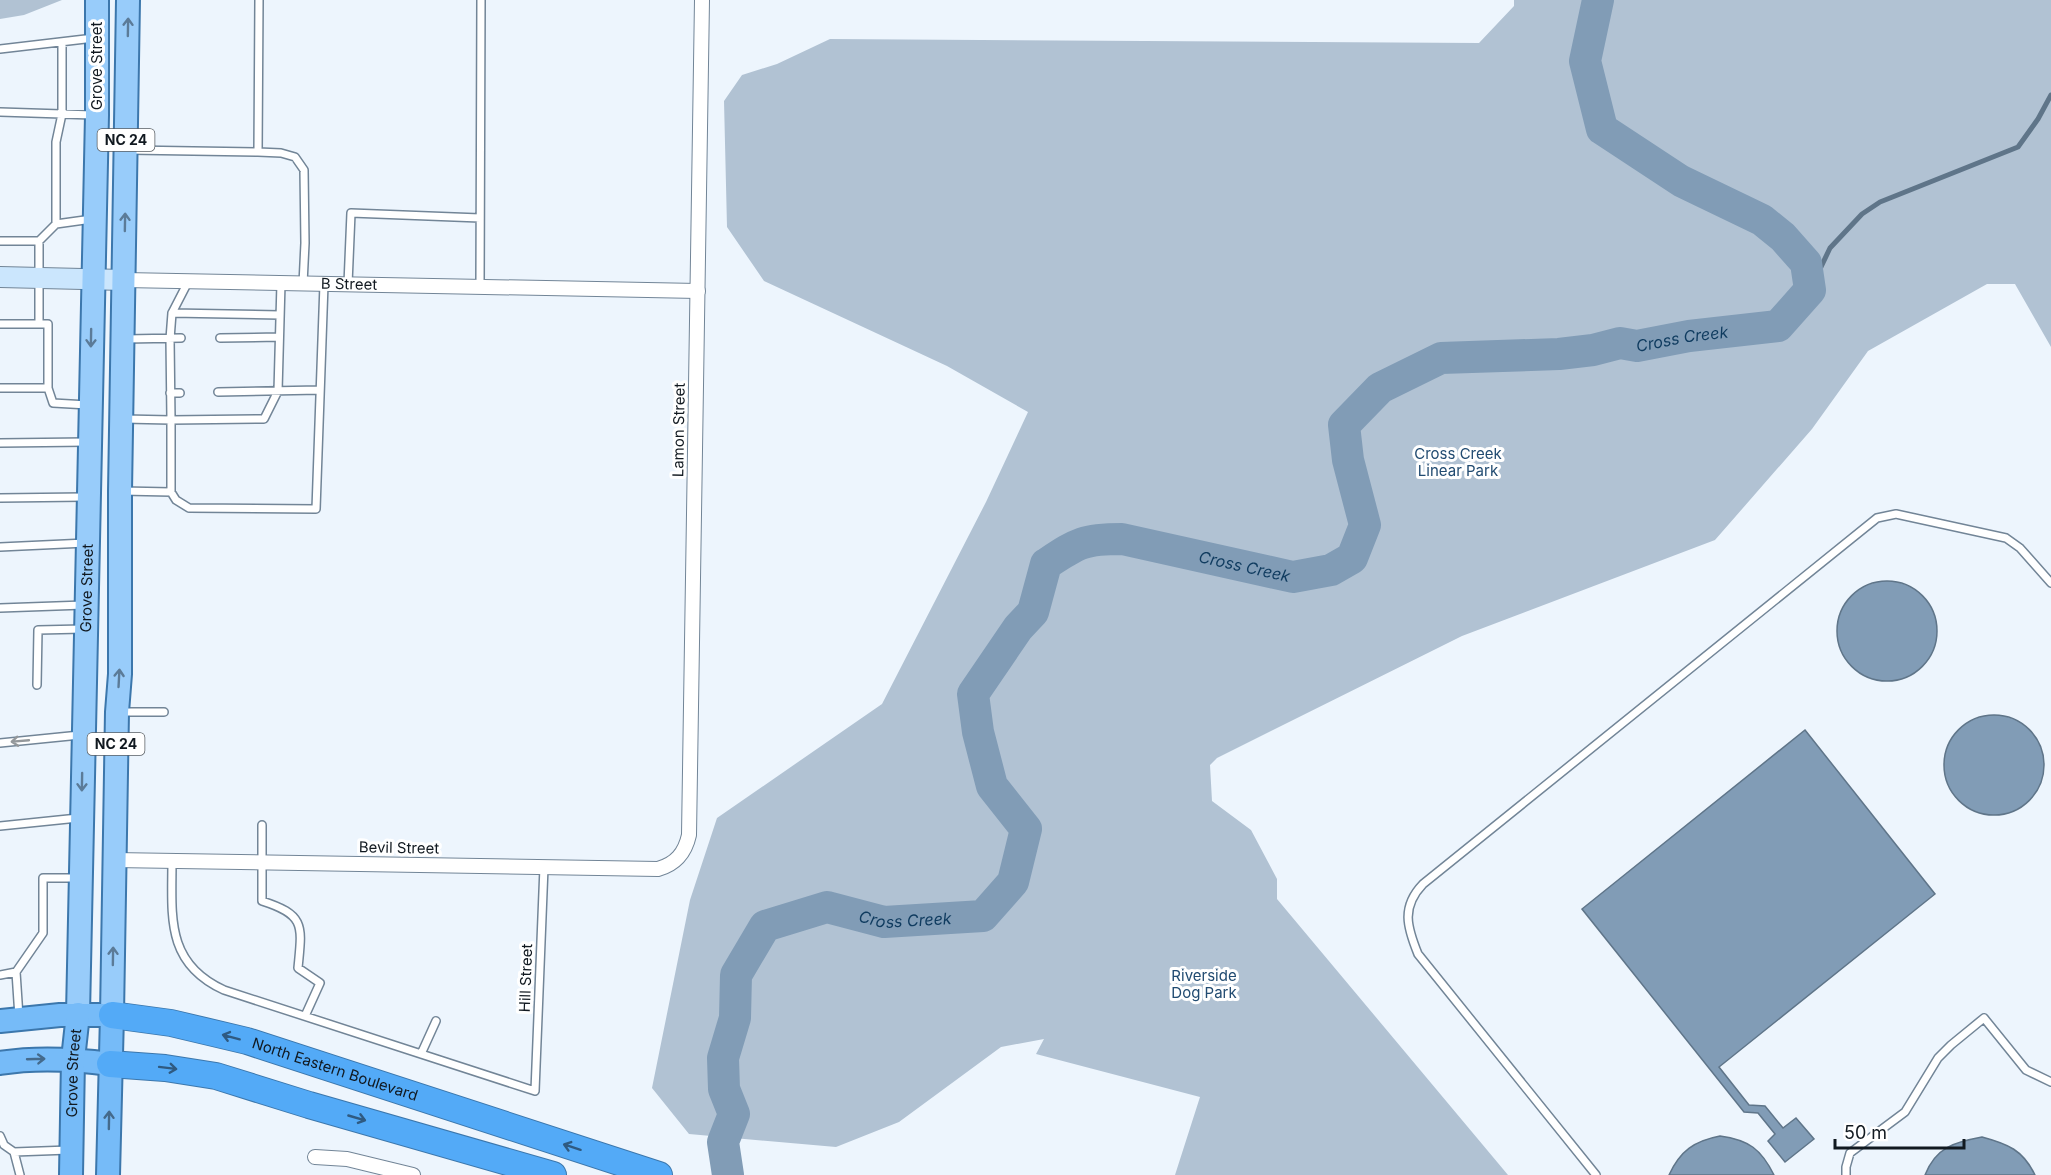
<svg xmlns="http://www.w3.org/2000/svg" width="2051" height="1175" font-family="Inter,sans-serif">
<rect width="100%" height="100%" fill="#edf5fd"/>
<!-- green -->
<path fill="#b1c2d3" d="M0 0H62L24 15 0 19Z
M1514 0H2051V347L2015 284H1987L1868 351 1812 429 1715 540 1462 636 1217 758 1210 765 1212 801 1251 830 1277 879V899L1508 1175H1175L1200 1097 1036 1054 1044 1039 1001 1047 899 1122 836 1147 689 1134 652 1088 690 900 717 818 882 704 986 502 1028 412 947 366 764 281 727 227 724 101 742 75 777 64 830 39 1479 43 1514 6Z"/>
<!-- water -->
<path fill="#819cb6" stroke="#5f7589" stroke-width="1.5" d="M1837 631a50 50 0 1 1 100 0a50 50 0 1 1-100 0Z
M1944 765a50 50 0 1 1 100 0a50 50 0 1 1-100 0Z
M1805 730 1935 894 1719 1067 1749 1105 1765 1106 1783 1128 1796 1118 1814 1139 1785 1162 1768 1141 1775 1134 1758 1113 1744 1112 1582 909Z
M1720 1136C1749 1140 1761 1149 1774 1175H1669C1680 1151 1694 1141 1720 1136Z
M1982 1137C2008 1144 2023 1150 2035 1175H1925C1936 1147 1955 1142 1982 1137Z"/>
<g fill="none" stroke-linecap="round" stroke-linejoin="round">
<!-- stream -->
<path stroke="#5f7589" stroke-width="5" d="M1810 290 1830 248 1862 214 1880 202 2018 147 2038 119 2051 95"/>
<!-- river -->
<path stroke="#819cb6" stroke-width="32" id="s1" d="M728 1175 723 1142 734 1114 724 1089 723 1058 735 1018 736 975 765 926 827 907 884 922 983 916 1013 882 1026 829 992 786 978 732 973 694 1018 628 1033 612 1046 564C1078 543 1083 539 1122 539L1293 577 1331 570 1352 558 1365 525 1348 460 1344 425 1380 388 1441 358 1559 354 1593 350 1620 343 1637 346 1689 336 1778 326 1810 290 1806 263 1783 237 1762 220 1681 181 1602 129 1585 61 1598 0"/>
<!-- service casing -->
<g stroke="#728597" stroke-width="10">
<path id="service" d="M0 49 94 38
M0 112 93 115
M130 150 258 152 259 0
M258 152 281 153 295 157 304 170 305 243 303 284
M56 224V142L62 114V42
M0 241H39L56 224 92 219
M39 241V324
M348 284 351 213 480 218
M480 287 481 0
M172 313 188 282
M0 324H48V388H0
M220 338 279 337
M126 339 181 338
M48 388 53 403 88 405
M218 392 320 390
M170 393H180
M124 419 171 420 170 339 172 313 280 315
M0 443 87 442
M122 491 171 492 176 500 189 508 316 509 324 284
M171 492V420L264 419 278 391 281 283
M0 498 84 497
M0 547 86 543
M0 608 84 605
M37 685 38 630 83 629
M119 712H164
M0 743 80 735
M262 825V901C306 915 302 926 298 968L320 983 305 1016
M0 826 78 818
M172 861C172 916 165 963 224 990L535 1091 544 867
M16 972 19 1017
M0 975 16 972 43 933V878H78
M421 1054 436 1021
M0 1136 4 1145 14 1152 69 1150
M14 1152 20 1175
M1596 1175 1418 954C1407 927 1401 907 1423 884L1877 518 1896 514 2006 538 2020 548 2051 583
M1846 1175V1167L1850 1153 1905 1112 1938 1058 1951 1045 1984 1018 2026 1070 2051 1082"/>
</g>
<!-- minor casing -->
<g stroke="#728597" stroke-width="16">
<g id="minor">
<path id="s2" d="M124 280 698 291"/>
<path d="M114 860 658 869C676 864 685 853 689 835L702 0"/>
<path d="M315 1157 347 1159 413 1175"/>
</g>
</g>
<!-- secondary casing -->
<g stroke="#728597" stroke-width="22">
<path id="secondary" d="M0 277 124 280"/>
</g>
<!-- primary casing -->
<g stroke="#3c77ac" stroke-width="26">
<g id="primary">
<path id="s3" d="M78 1014 97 115V0"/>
<path d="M112 1015 117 712 120 674V491L128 0"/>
</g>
</g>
<!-- trunk casing -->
<g stroke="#3c77ac" stroke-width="26">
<g id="trunk">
<path d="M0 1021 60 1015H112L108 1175"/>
<path d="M0 1063C37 1057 73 1059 110 1064"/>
<path id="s4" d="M71 1175 73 1059 78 1014"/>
</g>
</g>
<!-- motorway casing -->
<g stroke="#3c77ac" stroke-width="28">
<g id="motorway">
<path id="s5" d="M112 1015 171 1023 247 1041 659 1175"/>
<path d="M110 1064 165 1068 216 1076 309 1105 553 1175"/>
</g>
</g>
<!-- service -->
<use href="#service" stroke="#fff" stroke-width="7"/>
<!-- minor -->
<use href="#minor" stroke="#fff" stroke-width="14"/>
<!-- secondary -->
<use href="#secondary" stroke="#cbe6fd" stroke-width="20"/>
<!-- primary -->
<use href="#primary" stroke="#98ccfa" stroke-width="22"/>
<!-- trunk -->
<use href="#trunk" stroke="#76bbf8" stroke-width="22"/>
<!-- motorway -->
<use href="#motorway" stroke="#53aaf7" stroke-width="26"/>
</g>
<!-- one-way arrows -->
<defs><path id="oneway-shaft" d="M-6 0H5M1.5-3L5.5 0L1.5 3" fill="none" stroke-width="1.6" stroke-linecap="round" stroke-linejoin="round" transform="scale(1.5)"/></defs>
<g stroke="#5b7b98">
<use href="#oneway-shaft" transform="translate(128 27) rotate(-89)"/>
<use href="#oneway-shaft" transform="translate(125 222) rotate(-89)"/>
<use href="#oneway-shaft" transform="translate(91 338) rotate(91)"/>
<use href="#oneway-shaft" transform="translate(119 678) rotate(-87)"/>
<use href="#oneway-shaft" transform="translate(82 782) rotate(91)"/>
<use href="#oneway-shaft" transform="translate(113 956) rotate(-89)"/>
</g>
<use stroke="#94989b" href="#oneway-shaft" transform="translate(20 741) rotate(175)"/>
<g stroke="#2f5a81">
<use href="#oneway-shaft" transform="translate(231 1037) rotate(-165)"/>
<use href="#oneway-shaft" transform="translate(168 1068) rotate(7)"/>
<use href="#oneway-shaft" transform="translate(357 1118) rotate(16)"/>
<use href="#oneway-shaft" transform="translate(572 1147) rotate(-162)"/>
</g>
<g stroke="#446a8c">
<use href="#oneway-shaft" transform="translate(36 1059) rotate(-2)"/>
<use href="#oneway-shaft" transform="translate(109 1120) rotate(-89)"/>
</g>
<g text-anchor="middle" stroke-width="6" stroke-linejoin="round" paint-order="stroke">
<!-- shield labels -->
<g fill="#fff" stroke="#585e63" stroke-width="1.5">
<rect x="97.5" y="129" width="57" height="22" rx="4.5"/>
<rect x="87.5" y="733" width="57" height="22" rx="4.5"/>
</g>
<g font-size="14" font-weight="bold" fill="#111920">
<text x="126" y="145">NC 24</text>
<text x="116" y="749">NC 24</text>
</g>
<!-- street labels -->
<g font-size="15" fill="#111920" stroke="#fff">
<text transform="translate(97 66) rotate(-90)" y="5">Grove Street</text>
<text dy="5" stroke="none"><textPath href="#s2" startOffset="225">B Street</textPath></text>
<text transform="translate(679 430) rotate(-89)" y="5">Lamon Street</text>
<text dy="5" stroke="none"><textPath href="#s3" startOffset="426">Grove Street</textPath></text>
<text transform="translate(399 848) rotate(1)" y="5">Bevil Street</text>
<text transform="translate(526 978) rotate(-88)" y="5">Hill Street</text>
<text dy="5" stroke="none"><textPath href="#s5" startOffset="230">North Eastern Boulevard</textPath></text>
<text dy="5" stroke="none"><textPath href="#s4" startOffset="102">Grove Street</textPath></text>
</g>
<!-- park labels -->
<g font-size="15" fill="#214b71" stroke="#fff">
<text x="1458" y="459">Cross Creek<tspan x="1458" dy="17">Linear Park</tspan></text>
<text x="1204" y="981">Riverside<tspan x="1204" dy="17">Dog Park</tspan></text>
</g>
<!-- water labels -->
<g font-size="16" font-style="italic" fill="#0f3b5f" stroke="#fff">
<text dy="6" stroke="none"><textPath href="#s1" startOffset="1707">Cross Creek</textPath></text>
<text dy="6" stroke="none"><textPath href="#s1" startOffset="1094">Cross Creek</textPath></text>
<text dy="6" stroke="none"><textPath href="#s1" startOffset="408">Cross Creek</textPath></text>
</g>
</g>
<!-- scale -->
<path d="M1835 1139v9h129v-9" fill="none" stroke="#111920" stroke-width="3"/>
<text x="1844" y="1139" font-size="18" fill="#111920" stroke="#ffffff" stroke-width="4.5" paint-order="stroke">50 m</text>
</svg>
